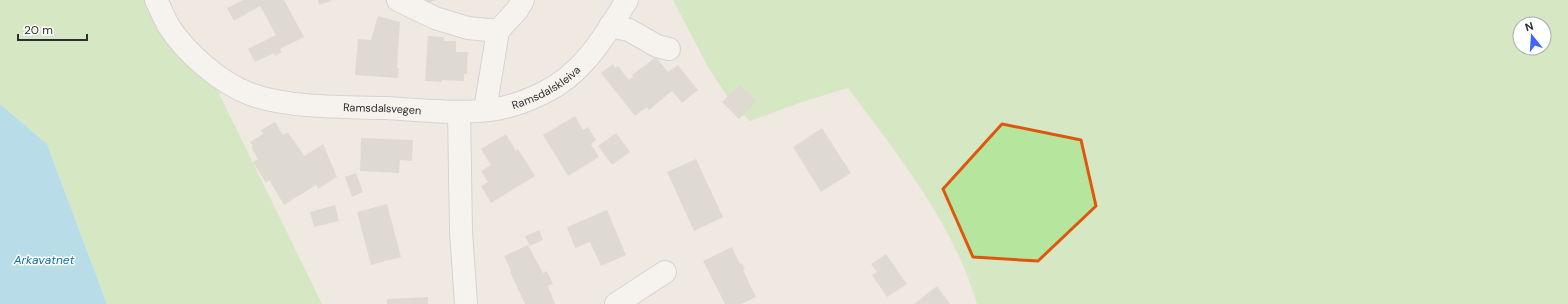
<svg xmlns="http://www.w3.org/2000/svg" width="1568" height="304" font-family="'DM Sans',sans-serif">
<rect width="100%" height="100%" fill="#efe9e1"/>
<!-- green -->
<path fill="#b6e59e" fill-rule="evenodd" d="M0 0H156L206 67 322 304H107L47 144 0 104Z
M673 0H1568V304H977C954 224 897 154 848 88L805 101 750 121 733 105 708 67ZM1520 24H1544V48H1520Z"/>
<!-- water -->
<path fill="#75cff0" d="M0 104 47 144 107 304H0Z"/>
<!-- building -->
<path fill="#cbc7bf" d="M243 0H284L304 37 280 49 282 52 275 56 274 53 255 62 248 49 276 35 260 6 234 21 227 8Z
M318 0H331V1L319 5Z
M423 0H436L425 4Z
M378 16 400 22 397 68H399L398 78 355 75 358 39 371 40Z
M428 36 444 37V41H456V52H468L467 74H464V81L442 80V82L425 81Z
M656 57 668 72 678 65 698 90 682 103 672 91 649 110 647 107 635 116 601 73 613 64 615 68 618 66 629 80 633 76 632 75Z
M739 85 757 101 739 119 722 102Z
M575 116 583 130 588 127 596 140 591 144 599 157 568 176 543 135Z
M275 122 283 135 288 132 304 156 323 144 337 177 318 189 316 185 284 205 269 180 266 183 253 162 258 159 251 147 253 146 250 142 263 134 261 130Z
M822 128 851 173 821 192 793 147Z
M616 133 630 152 612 165 598 146Z
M506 134 516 151 518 149 535 176 491 203 481 186 488 182 481 171 491 165 481 149Z
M361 138 413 140 412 161 400 160 399 173 360 171Z
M696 159 723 217 694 231 667 172Z
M356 173 363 192 352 197 345 177Z
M387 204 401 257 371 265 357 212Z
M335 205 339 221 314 227 310 212Z
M607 210 626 255 601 266 590 242 575 248 567 227Z
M539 230 543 240 530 246 525 236Z
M528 245 543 273 547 271 553 284 548 286 555 304H525L510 272 511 271 504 256Z
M732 247 740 264 742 263 745 269 743 270 756 297 741 304H725L703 261Z
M886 254 907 284 887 297 872 275 877 272 871 264Z
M937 286 950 304H914Z
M428 297V304H387V299Z"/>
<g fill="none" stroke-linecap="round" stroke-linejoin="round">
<!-- minor casing -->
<g stroke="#b4b7c1" stroke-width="24">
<g id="minor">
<path id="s1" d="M156 0C160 8 164 17 168 25 185 52 220 83 250 94 287 108 345 107 385 108 422 110 461 115 497 109 513 106 529 100 543 93 583 74 605 36 627 0"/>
<path d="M398 0 435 18 468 28 498 31"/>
<path d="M610 26 629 30 657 46 669 49"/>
<path d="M485 110 498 31 517 10 523 0"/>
<path d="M459 112 461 231 466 304"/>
<path d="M616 304 665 272"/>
</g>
</g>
<!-- minor -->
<use href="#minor" stroke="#fff" stroke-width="22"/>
</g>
<!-- marked area -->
<path d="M0 0H1568V304H0ZM1002 124 1081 140 1096 206 1038 261 973 257 943 189Z" fill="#efe9e1" fill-opacity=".55" fill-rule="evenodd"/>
<path fill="none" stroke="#df570e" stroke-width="3" stroke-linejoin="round" d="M1002 124 1081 140 1096 206 1038 261 973 257 943 189Z"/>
<g text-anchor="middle" stroke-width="3" stroke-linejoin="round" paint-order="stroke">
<!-- street labels -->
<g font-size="11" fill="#2e2e2e" stroke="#fff">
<text dy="4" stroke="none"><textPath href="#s1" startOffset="439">Ramsdalskleiva</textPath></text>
<text dy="4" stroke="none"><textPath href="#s1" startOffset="270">Ramsdalsvegen</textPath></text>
</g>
<!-- water labels -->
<g font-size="12" font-style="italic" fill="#0d6fa3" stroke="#fff">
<text x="44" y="264">Arkavatnet</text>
</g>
</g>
<!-- north arrow -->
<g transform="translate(1532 36) rotate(343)"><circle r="19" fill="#ffffff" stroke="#ababab"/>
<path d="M0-3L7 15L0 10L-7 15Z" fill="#4264fb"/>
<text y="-6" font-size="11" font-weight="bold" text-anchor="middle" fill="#2e2e2e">N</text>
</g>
<!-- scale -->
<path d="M18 34v6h69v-6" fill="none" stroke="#2e2e2e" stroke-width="2"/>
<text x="24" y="34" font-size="12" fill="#2e2e2e" stroke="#ffffff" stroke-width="3" paint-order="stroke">20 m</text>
</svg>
